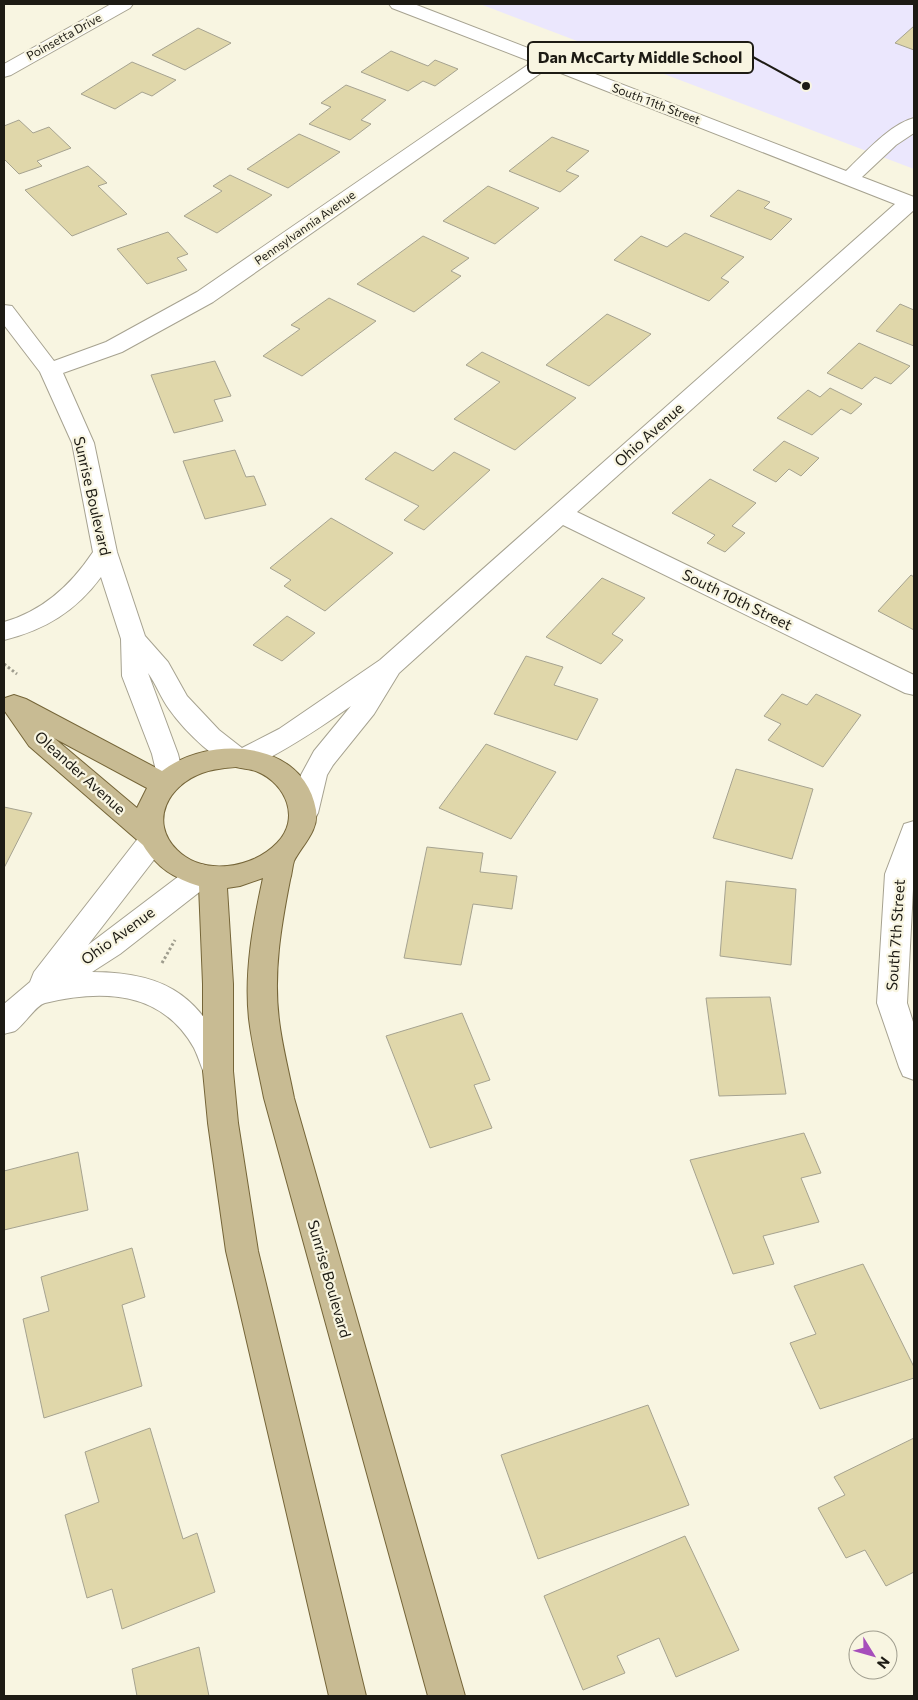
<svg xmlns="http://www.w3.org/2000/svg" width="918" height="1700" font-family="Commissioner,sans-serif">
<rect width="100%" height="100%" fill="#f8f5e1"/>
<!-- education -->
<path fill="#ebe7fd" d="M480 4H914V169Z"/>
<!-- building -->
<path fill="#e0d7aa" stroke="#a6a390" d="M914 26V50L895 43Z
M198 28 231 43 185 70 152 55Z
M391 51 428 66 435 60 458 69 435 86 423 81 408 91 361 72Z
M132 62 176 80 152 96 142 92 115 109 81 94Z
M346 85 386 100 361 120 371 124 350 140 309 124 331 107 321 103Z
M19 120 33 133 49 127 71 148 37 161 42 166 19 174 4 159V126Z
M299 134 340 152 288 188 247 169Z
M552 137 589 151 566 171 579 176 560 192 509 171Z
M88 166 107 183 98 186 127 214 72 236 25 190Z
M230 175 272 195 217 233 184 216 222 191 213 186Z
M488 186 539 208 495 244 443 221Z
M738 190 770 202 764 208 792 219 771 240 710 216Z
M168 232 188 254 177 258 187 270 147 284 117 249Z
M685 233 744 257 721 278 729 282 709 301 614 260 641 236 667 247Z
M423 236 469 258 451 271 461 276 414 312 357 284Z
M329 298 376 321 302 376 263 356 300 329 291 325Z
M900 304 914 310V346L876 331Z
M607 314 651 334 589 386 546 365Z
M859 343 910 366 891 384 875 377 862 389 827 373Z
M482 352 576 398 515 450 454 419 500 382 466 365Z
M215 361 231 396 214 400 223 421 174 433 151 375Z
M830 388 862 404 851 414 841 409 812 435 777 418 808 390 820 397Z
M784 441 819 458 801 476 789 469 776 482 753 470Z
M235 450 246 477 254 476 266 505 205 519 183 461Z
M395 452 433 471 454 452 490 470 424 530 404 520 419 506 365 479Z
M710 479 756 503 732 526 745 533 725 552 707 543 715 535 672 513Z
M331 518 393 553 325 611 284 586 291 580 270 568Z
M911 575 914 577V630L878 611Z
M602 578 645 598 612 634 623 640 601 664 546 637Z
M287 616 315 633 282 661 253 645Z
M526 656 563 667 554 685 598 699 577 740 494 714Z
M782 694 807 705 816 694 861 715 823 767 768 740 781 724 764 716Z
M486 744 556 772 511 839 439 808Z
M736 769 813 789 792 859 713 838Z
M4 807 32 813 4 868Z
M427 847 483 853 480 872 517 876 512 909 473 904 461 965 404 958Z
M726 881 796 889 791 965 720 956Z
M770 997 786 1094 719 1096 706 998Z
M462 1013 490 1080 474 1085 492 1128 430 1148 386 1036Z
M804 1133 821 1173 801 1178 819 1222 763 1236 774 1264 733 1274 690 1160Z
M78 1152 88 1210 4 1230V1171Z
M132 1248 145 1297 122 1305 142 1386 44 1418 23 1319 49 1311 41 1277Z
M863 1264 914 1367V1378L820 1409 790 1343 816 1334 794 1286Z
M648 1405 689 1505 538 1559 501 1455Z
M150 1428 183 1539 197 1533 215 1592 122 1629 112 1589 87 1598 65 1515 99 1502 85 1452Z
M914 1438V1572L886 1586 865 1550 846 1558 818 1508 845 1495 834 1477Z
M685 1536 739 1650 676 1677 659 1638 617 1656 625 1673 583 1690 544 1596Z
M199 1647 209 1696H137L132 1669Z"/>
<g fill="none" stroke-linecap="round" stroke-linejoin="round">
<!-- minor casing -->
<g stroke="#a6a290" stroke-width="2">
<path id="minor" d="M111 4H133L130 8 11 75 4 77V64Z
M389 4H414L846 171C864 154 890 124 914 118V133L896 145 862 177 914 197V210L577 512 914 675V695L905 693 563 525 399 673 374 714 333 765 327 775 318 813 314 820 304 824 294 820 290 813 301 775 314 751 351 706C324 725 297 743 267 759 261 762 253 767 246 768 221 769 183 729 169 709 161 698 156 684 148 673L178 754 184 779 180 786 171 789 162 786 158 779 152 754 122 676 121 639 101 577C76 611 45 630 4 640V622C43 611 71 585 93 552L72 443 40 372 4 325V305L12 306 54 361 106 342 197 292 532 62 392 8ZM548 68 895 204 380 660 279 729 242 748 219 730 187 696 168 662 145 636 117 552 94 443 63 373 122 352 213 302Z
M914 821V870L907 1003 914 1025V1080L903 1076 899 1067 877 1003 885 874 904 824Z
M153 829 163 832 167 840 163 848 88 945 191 867 201 864 211 867 215 875 211 883 120 954 92 972C171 972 204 1000 233 1071L229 1080 218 1084 207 1080C202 1070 199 1058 194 1048 162 991 103 989 45 1003 36 1005 24 1025 15 1031 12 1032 7 1033 4 1034V1004L30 982 34 972 143 832Z"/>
</g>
<!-- major casing -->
<g stroke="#756538" stroke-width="2">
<path id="major" d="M14 695 26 699 162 771C210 734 304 740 316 810 319 831 302 845 294 861 292 867 292 874 290 880 281 926 273 973 279 1020 282 1046 289 1072 294 1098L465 1696H428L264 1098C259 1072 252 1045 249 1019 244 972 253 924 263 878L240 886 227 888 233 984V1071L238 1123 258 1251 366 1696H329L226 1251 208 1123 203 1071V984L199 886C174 878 157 868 143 845L29 746 4 710 5 698ZM54 738 147 788 137 808ZM236 767C243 769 252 769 258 772 286 784 301 819 277 843 252 869 203 876 177 850 148 821 169 785 202 773 213 769 225 768 236 767Z"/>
</g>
<!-- path -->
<path stroke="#9e9c8d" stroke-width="3" stroke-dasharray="2.5 2.5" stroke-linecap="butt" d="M4 664 17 674
M162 963 175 940"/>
<!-- minor -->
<use href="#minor" fill="#fff" fill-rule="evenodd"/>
<!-- major -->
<use href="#major" fill="#c8bb93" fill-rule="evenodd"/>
</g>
<g text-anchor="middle" stroke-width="4.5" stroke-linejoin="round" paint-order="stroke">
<!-- far-street labels -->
<g font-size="12" fill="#1d1b14" stroke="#f8f5e1">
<text transform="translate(64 37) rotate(-29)" y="4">Poinsetta Drive</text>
<text transform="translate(656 104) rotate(21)" y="4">South 11th Street</text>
<text transform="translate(305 228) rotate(-35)" y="4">Pennsylvannia Avenue</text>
</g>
<!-- street labels -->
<g font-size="15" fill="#1d1b14" stroke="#f8f5e1">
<text transform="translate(649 435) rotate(-42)" y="5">Ohio Avenue</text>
<text transform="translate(92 496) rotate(77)" y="5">Sunrise Boulevard</text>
<text transform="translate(737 600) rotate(26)" y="5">South 10th Street</text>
<text transform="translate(80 773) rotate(42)" y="5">Oleander Avenue</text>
<text transform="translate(896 935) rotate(-86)" y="5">South 7th Street</text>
<text transform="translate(118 936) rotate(-36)" y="5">Ohio Avenue</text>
<text transform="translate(329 1279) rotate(74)" y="5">Sunrise Boulevard</text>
</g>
</g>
<!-- callouts -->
<path fill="none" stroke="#1d1b14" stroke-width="2" d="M806 86L753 57"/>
<circle fill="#1d1b14" stroke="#f8f5e1" stroke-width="2" cx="806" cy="86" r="5"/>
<rect fill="#f8f5e1" stroke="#1d1b14" stroke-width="2" x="528" y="42" width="225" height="31" rx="5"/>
<g font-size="16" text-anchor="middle" font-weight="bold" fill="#1d1b14">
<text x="640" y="63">Dan McCarty Middle School</text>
</g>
<!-- border -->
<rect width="918" height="1700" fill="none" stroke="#1d1b14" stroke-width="10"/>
<!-- north arrow -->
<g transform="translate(873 1655) rotate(127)"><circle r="24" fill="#f8f5e1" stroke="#a09e8f"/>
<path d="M0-4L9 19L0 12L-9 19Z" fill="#a64ebb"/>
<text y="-8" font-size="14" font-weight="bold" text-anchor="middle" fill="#1d1b14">N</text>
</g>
</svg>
